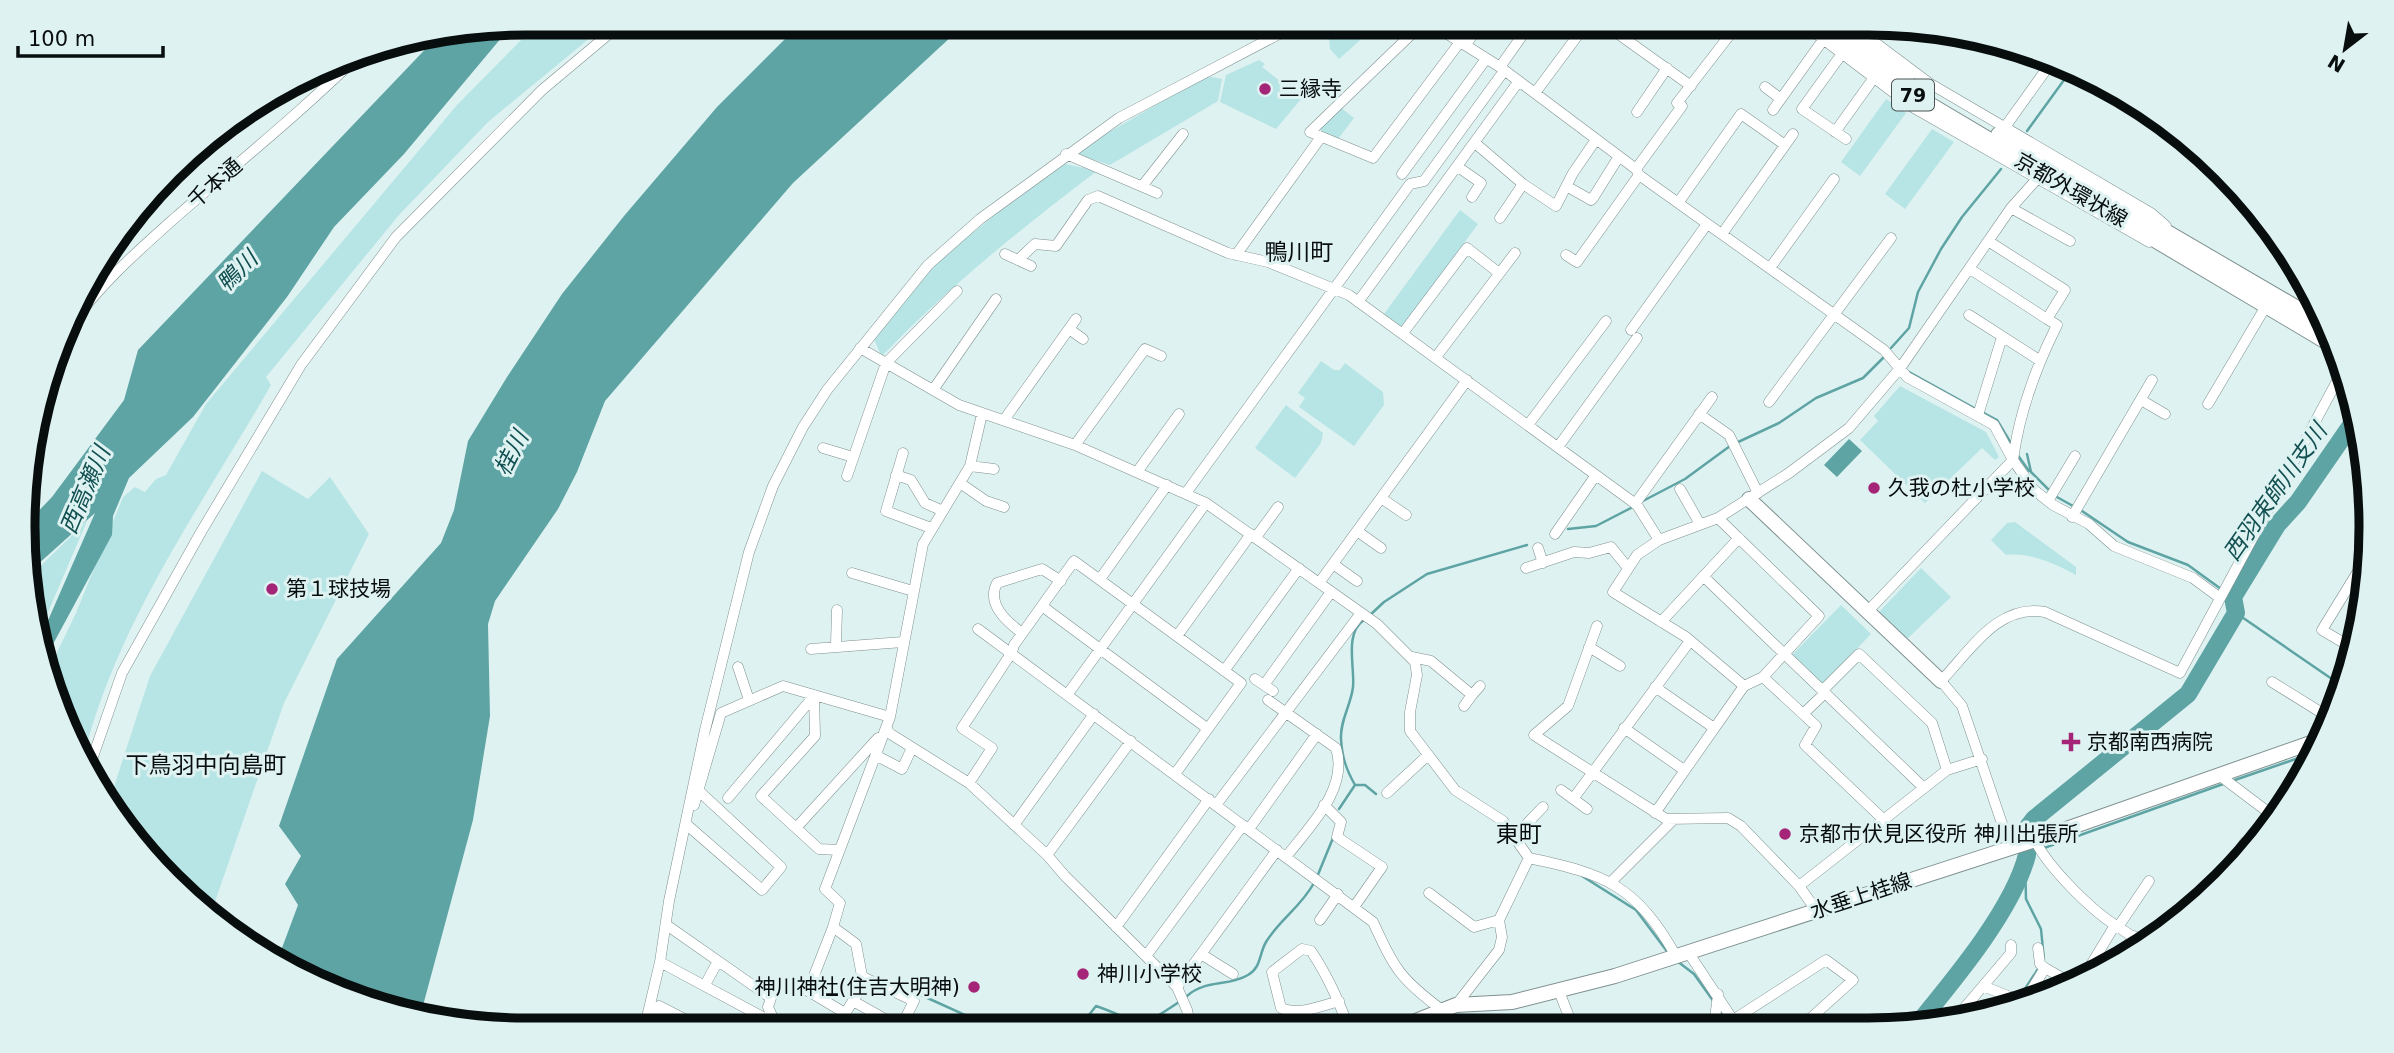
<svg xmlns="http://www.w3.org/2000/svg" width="2394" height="1053" font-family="'DejaVu Sans','Noto Sans JP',sans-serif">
<rect width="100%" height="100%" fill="#dff2f2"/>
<!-- green -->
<path fill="#b7e4e4" d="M538 23H608L488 122 399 215 266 377 271 385C202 506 117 621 83 759L49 669 76 613 123 497 135 487 145 492 156 479 166 475 206 404 457 105Z
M1332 23H1396L1368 33 1339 59 1330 49 1328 27Z
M1259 60 1265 64 1262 67 1302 98 1276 129 1220 102 1226 75Z
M1206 76 1222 79 1218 101 1110 165 1079 155 1078 150Z
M1886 99 1906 113 1860 176 1841 162Z
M1340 107 1354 118 1338 139 1321 132 1320 126Z
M1932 129 1954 142 1905 209 1885 194Z
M1066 164 1097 171C1022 228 948 287 883 355L880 353 874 339 942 257 1057 166Z
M1460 210 1478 224 1402 328 1384 314Z
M1321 361 1334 370H1340L1345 363 1383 392 1384 405 1354 446 1299 407 1305 398 1298 393Z
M1900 386 1986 432 1999 457 1995 460 1982 448 1925 503 1860 440 1878 421 1874 416Z
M1286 405 1323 433 1321 443 1295 478 1255 448Z
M262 471 308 499 330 477 369 534 284 703 210 916 195 905 109 802 150 676Z
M87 521 37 638 32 624 28 578Z
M2015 522 2076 567V575C2055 564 2030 552 2006 555L1991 540 2007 523Z
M1921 568 1951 597 1907 639 1878 613Z
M1841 605 1871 634 1820 687 1790 657Z"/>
<!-- water -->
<path fill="#5fa4a4" d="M801 23H966L793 183 605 401 577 472 558 509 495 601 488 624 490 716 473 820 421 1013 364 1003 276 964 298 905 285 884 301 856 279 826 337 659 441 543 454 510 468 441 507 377 562 294 624 216 717 107Z
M512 25 404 154 334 227 287 297 193 417 129 478 113 516 112 535 45 659 39 641 95 513 27 574 23 527 52 497 124 400 138 350 436 38Z
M1849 439 1862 451 1837 477 1824 465Z"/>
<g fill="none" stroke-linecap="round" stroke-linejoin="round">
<!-- stream -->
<path stroke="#5fa4a4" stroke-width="2.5" d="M2027 131 2072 69
M1891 348 1909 328 1918 292 1941 249 1962 217 2001 169
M1909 372 1976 409
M1982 412 1997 420 2012 445
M2354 421 2359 423
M1736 443 1779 423 1816 398 1863 378 1884 357
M2017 454 2029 471
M2027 454 2031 472 2050 491
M2055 496 2073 506
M1641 502 1685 479 1730 446
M2079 509 2128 542 2188 565 2221 589
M1568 529 1596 526 1631 508
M2226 593 2233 597
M2236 613 2345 688
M1369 616 1384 602 1427 574 1527 545
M2232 781 2313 753
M1355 785H1365L1376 794
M1339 809 1355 785C1346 769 1342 757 1341 739 1340 720 1351 705 1353 687 1355 667 1344 633 1364 620
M2044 848 2226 783
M2028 854 2038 850
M2025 860 2026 899 2041 929 2044 960
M1582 876 1636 910 1669 954
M1317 877 1333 838
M1677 961 1694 974 1714 1002
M909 994 923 996 996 1029
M1187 996C1206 979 1228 987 1248 975 1261 968 1259 954 1266 942 1280 919 1300 908 1314 883
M2015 1004 2040 966
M1719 1011 1727 1027
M1078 1029 1096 1006C1146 1023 1132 1034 1179 1002"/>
<!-- river -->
<path stroke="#5fa4a4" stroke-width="18" d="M1916 1026C1952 982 2013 910 2027 855 2029 847 2027 836 2027 828L2034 819 2188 694 2236 613 2233 597 2277 525 2298 502 2354 421 2356 409"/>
<!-- street casing -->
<g stroke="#7e908f" stroke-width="11">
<path id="street" d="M1423 23 1310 132 1373 158 1460 42
M1430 23 1500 67 1636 169 1639 175 1884 350 1907 377 1994 425 2013 460 2034 490 2053 505 2089 524 2114 546 2193 578 2220 598
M1603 23 1691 86
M1802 23 1914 108 2149 242
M1849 23 1929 83 2151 213 2166 226
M1864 35 1873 24
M1466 45 1480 23
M1841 55 1802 109 1846 139
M1500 67 1531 23
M1765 87 1781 99
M1535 93 1587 23
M1773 110 1823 40
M1637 112 1667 68
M2005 127 2053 60
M1835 132 1873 79
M1475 143 1523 184 1556 206 1573 173 1595 141
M1066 154 1157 193
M1458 167 1481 183 1472 197
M1636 169 1682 106 1677 103 1739 23
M2217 171 2225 175
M1402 174 1486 59
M1143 185 1183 134
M1568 187 1591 200 1593 198 1618 158
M1678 203 1741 114 1785 145
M2011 208 2070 241
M1500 218 1523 184
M1722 234 1793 134
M1005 254 1031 266
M1236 255 1321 137
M1566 255 1577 262 1639 175
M1018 260 1035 244 1056 246 1088 200 1098 196 1228 253 1268 262 1349 295 1637 505 1659 540
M1770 268 1834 179
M1970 269 2047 319 2065 290 1988 241
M1358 302 1519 81
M1969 315 2039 360
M72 324C101 283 139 250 176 217 240 161 305 109 364 50
M1069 329 1083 339
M1631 330 1707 224
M1403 333 1467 248 1499 273
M860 348 959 405 1075 445 1206 503 1377 624 1415 662 1417 675 1410 712V731L1455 790 1503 821 1529 858C1605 874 1636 885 1676 956
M1436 357 1515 253
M933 390 996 299
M2141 400 2165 414
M1769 402 1891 238
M2208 404 2269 301
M1699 414 1729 435 1758 493
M1978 415 2002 337
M1004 420 1076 319
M1528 425 1606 321
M1075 445 1145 349 1161 356
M1558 447 1637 338
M823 448 853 457
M903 453 886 511 931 528
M970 466 994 469
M1137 472 1179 414
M896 475 911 480 925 503 943 511
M847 476 886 363 957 291
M960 483 986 501 1004 507
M1680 489 1700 524
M1186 493 1410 184 1424 181 1504 71
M1381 498 1406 515
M2048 501 2075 456
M1635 504 1712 397
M2072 517 2152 380
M1718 518 1819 616 1763 677
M1357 531 1381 548
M1555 534 1596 475
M1256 537 1278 507
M1538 548 1543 563
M1333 564 1357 581
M1526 568 1574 552 1589 553 1611 547 1628 568
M852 573 913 591
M1703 576 1924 788
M1100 579 1167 485
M1319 583 1467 380
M1042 606 1208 729
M1867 612 2013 460C2019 414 2036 367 2057 325L2047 319
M1661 622 1739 538
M1597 626 1568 706 1534 735 1666 819 1728 818 1741 826 1799 886 1816 910
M978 629 1373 922C1395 969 1399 978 1442 1010
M1022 633C1007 622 986 604 997 583L1042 569 1061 581
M1177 636 1251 534
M836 644 837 610
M1589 647 1620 666
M811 649 903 642
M2354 649 2322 630 2368 555
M1412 657 1431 661 1472 695 1464 706
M738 667 749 700
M1224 671 1299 568
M1255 679 1264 685 1331 592
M2272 682 2330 718
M1264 685 1273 691
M1655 687 1714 728
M1822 691 1859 654 1932 723 1947 770
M814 695 815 736 761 796 819 849 839 850
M1067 695 1206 503
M1472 695 1480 686
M1268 700 1336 748C1349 789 1309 827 1286 857
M1803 714 1824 694
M887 728 889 733 969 783 1047 855 1065 876 1177 987 1187 1010 1191 1028
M1624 728 1684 770
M877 756 902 769 912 748
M88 771 122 673 201 532 301 365 396 237 542 90 622 23
M2219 775 2276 818
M969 783 992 748 962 728 1012 652 1014 645 1074 561 1241 683 1175 774
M1561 790 1587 809
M1387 793 1427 756
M728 798 814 696
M1573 799 1690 641
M694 805 721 713 783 686 890 717
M1216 805 1361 613
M1324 805 1341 822 1337 837 1382 867 1354 907
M1655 813 1744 686
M1884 820 1805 745 1816 726 1763 677 1744 686 1686 637 1613 592 1637 555 1659 540 1718 518 1789 473 1849 428 1901 367 2011 208 2036 180
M686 824 762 890 781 867 700 792
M1014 825 1094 714
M796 828 878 738
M1249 829 1317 734
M1514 837 1543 807
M2035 840C2047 866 2090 909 2115 925L2083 978
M2010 847 1962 706 1941 681C1970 651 1998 603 2045 612L2180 673 2344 368
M1047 855 1131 741
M1612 881 1674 819
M2219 884 2245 842
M1799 886 1947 770 1982 759
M1429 893 1474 927 1499 920
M1320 920 1338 894
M2115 925 2141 942
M668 926 771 998 768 1007 773 1018 793 1029
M833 927 840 903 825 889 890 717 923 544 970 466 982 414
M1116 927 1209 799
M2118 927 2149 881
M2038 948 2040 964 2045 968
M1688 952 1737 1026
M2124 952 2134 936
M1201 954 1233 974
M1146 956 1243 825
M660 962 770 1021
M705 985 718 961
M1983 986 2011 953V945
M1177 987 1277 850
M1559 991 1573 1027
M853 1001 901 1028
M1339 1001C1322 1006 1297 1016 1281 1008L1272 972 1302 949 1311 951C1328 976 1338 1000 1349 1028
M2024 1002 2045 968 2073 984
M1456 1005 1499 950 1502 937 1499 920 1529 858
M845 1013 808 991 833 927 856 944 862 976 867 979
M1733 1020 1826 960 1853 980 1802 1026
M1954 1020 1983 986 2023 1002
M1114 1026 1116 1028
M1714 1027 1718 994
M835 1029 867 979 914 1001 900 1029
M644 1030 660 962 669 901 705 730 749 552 773 486 803 427 827 390 928 265 980 219 1119 118 1300 23
M654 1030 659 1006 706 1030"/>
</g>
<!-- secondary casing -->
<g stroke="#7e908f" stroke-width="16">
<path id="secondary" d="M1749 499 1941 681
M1398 1028 1456 1005 1512 1002 1615 976 2035 840 2319 740"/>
</g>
<!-- primary casing -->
<g stroke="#7e908f" stroke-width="18">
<path id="primary" d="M1816 23 1875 70 1919 99 2335 346
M1855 42 1906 78
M1999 135 2328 327"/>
</g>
<!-- street -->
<use href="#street" stroke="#fff" stroke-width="10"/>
<!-- secondary -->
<use href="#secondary" stroke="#fff" stroke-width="14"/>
<!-- primary -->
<use href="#primary" stroke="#fff" stroke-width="16"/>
</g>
<!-- markers -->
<g fill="#a42577" stroke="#dff2f2" stroke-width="2.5">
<circle cx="1265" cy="89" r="7"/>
<circle cx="1874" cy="488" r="7"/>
<circle cx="272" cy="589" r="7"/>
<path d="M2067.5 731.5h7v7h7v7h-7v7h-7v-7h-7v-7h7z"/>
<circle cx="1785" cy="834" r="7"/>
<circle cx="1083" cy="974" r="7"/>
<circle cx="974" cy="987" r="7"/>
</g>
<g text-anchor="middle" stroke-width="6" stroke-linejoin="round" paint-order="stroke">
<!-- shield labels -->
<rect fill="#dff2f2" stroke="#485252" stroke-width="2" x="1892" y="79.5" width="42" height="31" rx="5"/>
<g font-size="19" font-weight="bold" fill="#080e0e">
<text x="1913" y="102">79</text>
</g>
<!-- poi labels -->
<g font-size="21" fill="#080e0e" stroke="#dff2f2" text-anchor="start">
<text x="1279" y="96">三縁寺</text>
<text x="1888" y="495">久我の杜小学校</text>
<text x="286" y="596">第１球技場</text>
<text x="2087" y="749">京都南西病院</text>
<text x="1799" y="841">京都市伏見区役所 神川出張所</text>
<text x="1097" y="981">神川小学校</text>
<text x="960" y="994" text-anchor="end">神川神社(住吉大明神)</text>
</g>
<!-- street labels -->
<g font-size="21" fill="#080e0e" stroke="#dff2f2">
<text transform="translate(215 183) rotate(-41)" y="7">千本通</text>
<text transform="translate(2071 190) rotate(30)" y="7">京都外環状線</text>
<text transform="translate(1861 896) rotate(-18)" y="7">水垂上桂線</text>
</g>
<!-- neighbourhood labels -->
<g font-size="23" fill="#080e0e" stroke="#dff2f2">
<text x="1299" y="260">鴨川町</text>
<text x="206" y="773">下鳥羽中向島町</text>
<text x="1519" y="842">東町</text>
</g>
<!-- water labels -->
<g font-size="23" font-style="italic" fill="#125051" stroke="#dff2f2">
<text transform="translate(237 271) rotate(-45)" y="8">鴨川</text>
<text transform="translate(511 453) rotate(-63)" y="8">桂川</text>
<text transform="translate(85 490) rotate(-67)" y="8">西高瀬川</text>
<text transform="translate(2275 492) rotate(-55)" y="8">西羽束師川支川</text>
</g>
</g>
<!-- crop -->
<path d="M0 0H2394V1053H0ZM526 35H1868A491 491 0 0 1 2359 526V527A491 491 0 0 1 1868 1018H526A491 491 0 0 1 35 527V526A491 491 0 0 1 526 35Z" fill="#dff2f2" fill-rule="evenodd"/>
<path fill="none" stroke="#080e0e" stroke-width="9" d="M526 35H1868A491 491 0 0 1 2359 526V527A491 491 0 0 1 1868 1018H526A491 491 0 0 1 35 527V526A491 491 0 0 1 526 35Z"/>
<!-- north arrow -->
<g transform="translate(2345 49) rotate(211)" stroke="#dff2f2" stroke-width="5" paint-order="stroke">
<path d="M0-5L12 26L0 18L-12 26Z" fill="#080e0e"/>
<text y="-10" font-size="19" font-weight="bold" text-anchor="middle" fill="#080e0e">N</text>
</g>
<!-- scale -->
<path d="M18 46v10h145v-10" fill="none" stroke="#080e0e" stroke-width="3.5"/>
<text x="28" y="46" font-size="21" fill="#080e0e" stroke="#dff2f2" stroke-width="5" paint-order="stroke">100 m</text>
</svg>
